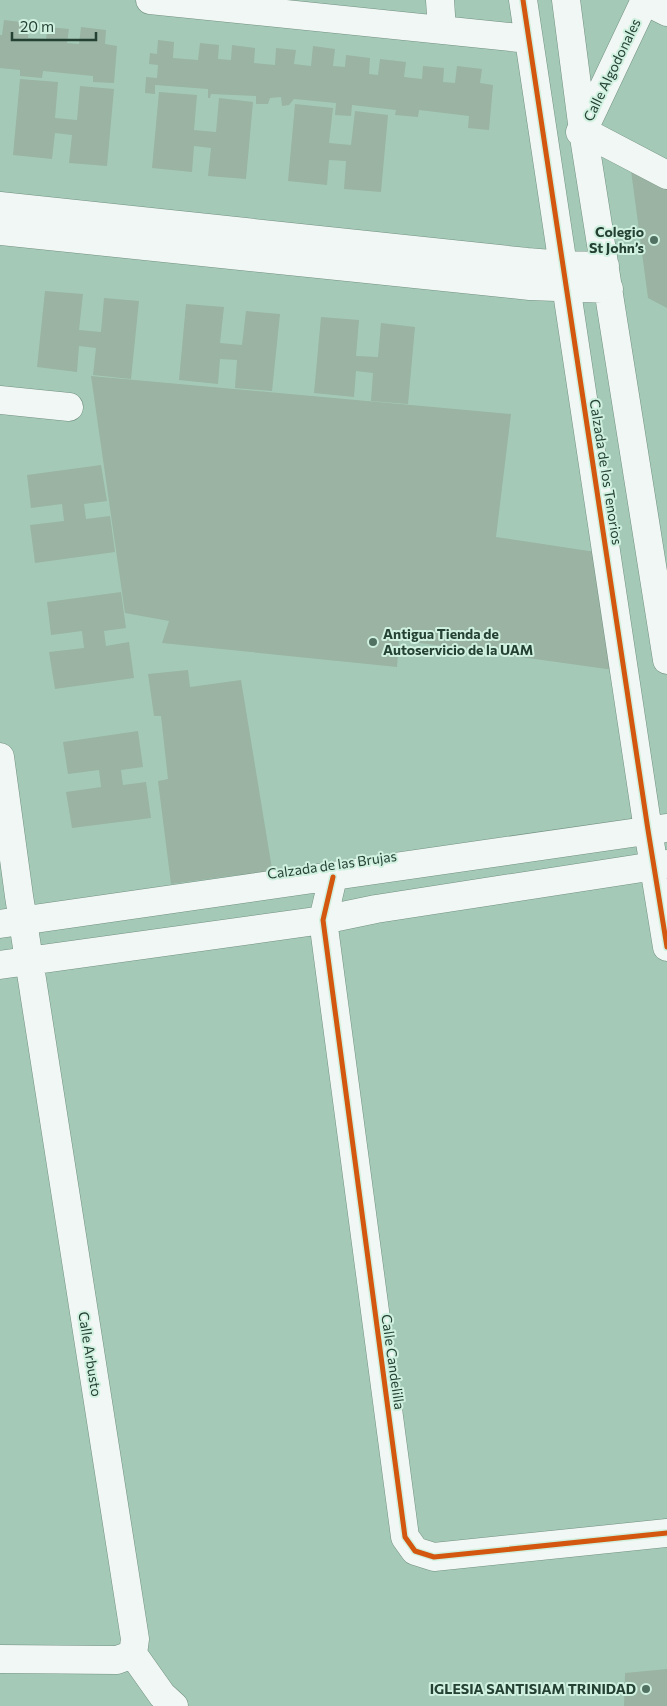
<svg xmlns="http://www.w3.org/2000/svg" width="667" height="1706" font-family="Commissioner,sans-serif">
<rect width="100%" height="100%" fill="#a4cab7"/>
<!-- building -->
<path fill="#9ab3a2" d="M4 20 30 23 28 38 46 39 48 27 69 29 67 43 79 44 81 27 106 30 105 44 117 46 114 83 93 82V76L43 71 42 78 20 76V70L0 68V35H2Z
M158 40 174 42 173 58 198 60 200 43 219 45 218 59 231 60 232 45 255 48 254 63 275 65 276 48 296 50 294 64 311 66 313 46 335 49 333 66 345 67 346 55 370 58 369 74 378 75 380 59 406 62 404 77 422 79 423 66 444 68 443 82 455 83 457 66 482 69 480 83 493 85 489 130 468 128 469 116 419 110 418 117 395 115 396 110 352 105 351 116 335 115 336 103 294 99 289 105 282 106 281 97 270 98 268 104H256V96L211 94 210 98H208V89L155 85V94L145 93 146 77 157 78 158 65 149 64 150 53 157 54Z
M20 79 58 82 55 118 77 120 80 86 114 89 107 166 69 163 72 135 55 133 52 159 13 155Z
M159 92 197 95 194 130 216 132 219 98 253 102 246 179 208 176 211 148 194 146 192 172 152 168Z
M295 104 333 108 329 143 351 145 355 111 388 115 381 192 344 189 346 161 329 160 327 185 288 181Z
M630 163 667 182V308L648 298Z
M45 291 83 294 79 330 101 332 104 298 139 301 131 379 93 375 96 348 79 346 77 372 37 367Z
M186 304 224 307 220 343 242 345 246 311 280 314 272 391 235 388 237 360 220 359 218 384 179 380Z
M321 317 359 320 356 356 378 357 381 323 415 327 408 404 371 401 373 373 356 371 354 397 314 393Z
M91 376 511 414 496 537 602 553 621 671 399 640 397 667 162 643 169 621 125 613Z
M101 465 107 501 84 504 86 519 110 516 115 552 35 563 30 525 64 521 62 504 31 508 27 475Z
M121 592 126 628 104 631 106 646 129 642 134 678 55 689 49 652 84 648 82 631 51 635 47 602Z
M188 670 190 687 241 680 273 875 239 880 237 875 171 884 158 781 168 779 161 716H154L148 674Z
M138 731 143 767 121 770 123 785 146 782 151 818 72 828 66 792 101 787 99 770 68 774 63 742Z
M667 1669V1706H624L625 1673Z"/>
<g fill="none" stroke-linecap="round" stroke-linejoin="round">
<!-- minor casing -->
<g stroke="#729082" stroke-width="29">
<path id="minor" d="M150 0 529 39
M440 0 442 30
M523 0 648 830 667 947
M566 0 583 131 667 660
M645 1 667 12
M583 131 667 175
M580 132 583 131 645 0
M0 206 527 262 563 265 605 266
M0 231 530 286 609 289
M0 400 69 407
M0 757 19 896 135 1639 133 1654
M333 877 323 920 405 1537 415 1551 434 1557 667 1533
M0 924 666 828
M0 965 323 920 376 909 667 864
M133 1654 162 1695 174 1706
M0 1659 117 1660 133 1654"/>
</g>
<!-- minor -->
<use href="#minor" stroke="#f1f7f4" stroke-width="28"/>
<!-- cycleway casing -->
<g stroke="#d0f1e0" stroke-width="8">
<path id="cycleway" d="M523 0 648 830 667 947
M333 877 323 920 405 1537 415 1551 434 1557 667 1533"/>
</g>
<!-- cycleway -->
<use href="#cycleway" stroke="#d45710" stroke-width="5"/>
</g>
<!-- markers -->
<g fill="#517162" stroke="#d0f1e0" stroke-width="2">
<circle cx="654" cy="240" r="5"/>
<circle cx="373" cy="642" r="5"/>
<circle cx="646" cy="1689" r="5"/>
</g>
<g text-anchor="middle" stroke-width="4" stroke-linejoin="round" paint-order="stroke">
<!-- street labels -->
<g font-size="14" fill="#254134" stroke="#d0f1e0">
<text transform="translate(612 70) rotate(-64)" y="5">Calle Algodonales</text>
<text transform="translate(606 472) rotate(81)" y="5">Calzada de los Tenorios</text>
<text transform="translate(332 865) rotate(-8)" y="5">Calzada de las Brujas</text>
<text transform="translate(90 1354) rotate(81)" y="5">Calle Arbusto</text>
<text transform="translate(393 1362) rotate(82)" y="5">Calle Candelilla</text>
</g>
<!-- poi labels -->
<g font-size="14" font-weight="bold" fill="#254134" stroke="#d0f1e0" text-anchor="end">
<text x="644" y="237">Colegio<tspan x="644" dy="16">St John’s</tspan></text>
<text x="383" y="639" text-anchor="start">Antigua Tienda de<tspan x="383" dy="16">Autoservicio de la UAM</tspan></text>
<text x="636" y="1694">IGLESIA SANTISIAM TRINIDAD</text>
</g>
</g>
<!-- scale -->
<path d="M12 32v8h84v-8" fill="none" stroke="#254134" stroke-width="2.5"/>
<text x="20" y="32" font-size="15" fill="#254134" stroke="#d0f1e0" stroke-width="4" paint-order="stroke">20 m</text>
</svg>
